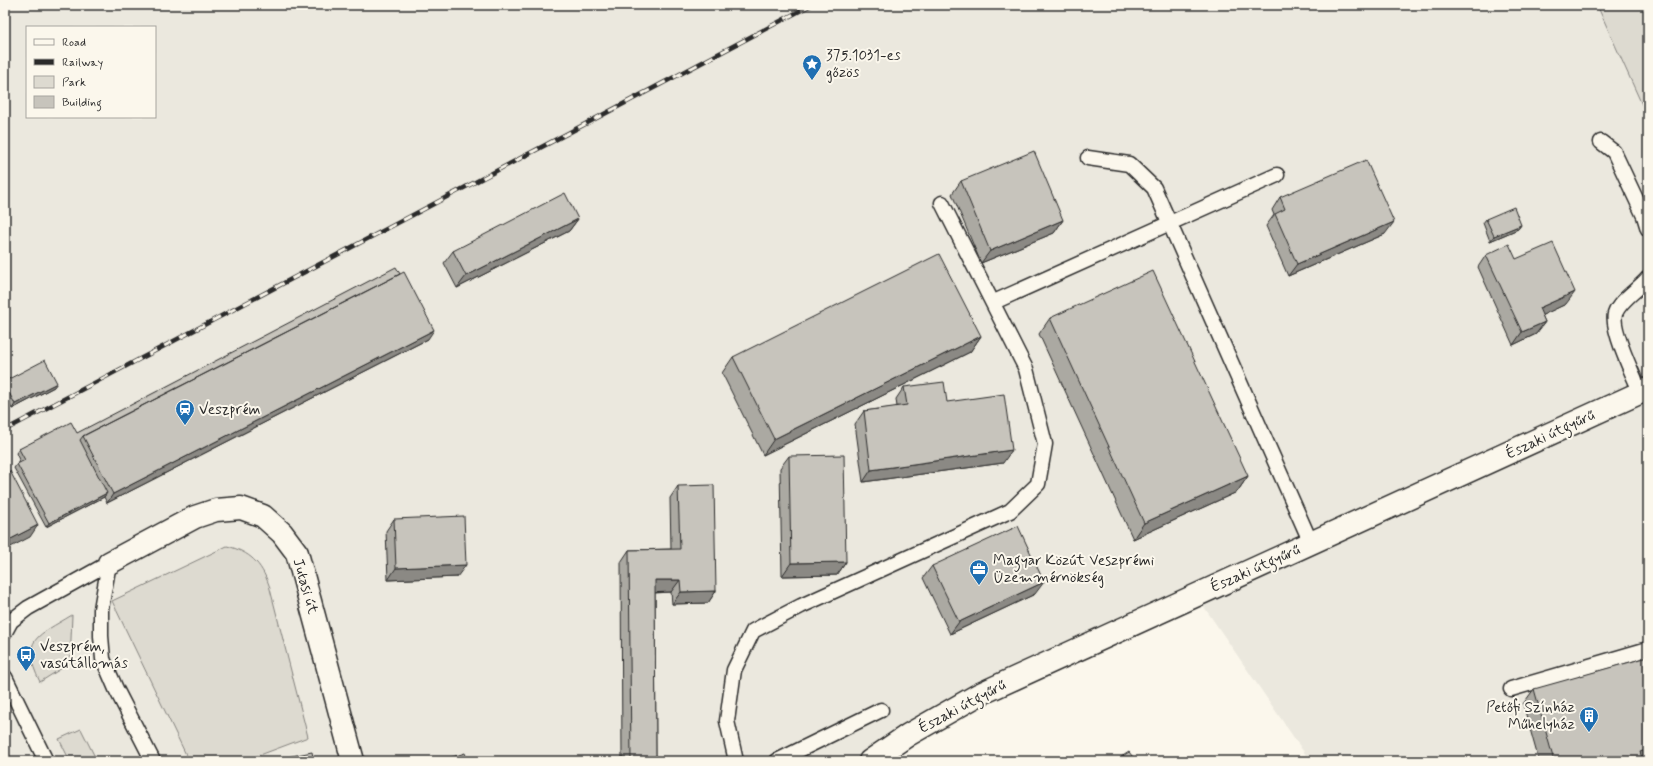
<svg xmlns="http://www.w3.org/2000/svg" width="1653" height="766" font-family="Mynerve,sans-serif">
<rect width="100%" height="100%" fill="#fbf7ec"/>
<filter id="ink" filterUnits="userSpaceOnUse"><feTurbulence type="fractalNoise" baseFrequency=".025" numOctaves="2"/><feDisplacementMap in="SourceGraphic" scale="8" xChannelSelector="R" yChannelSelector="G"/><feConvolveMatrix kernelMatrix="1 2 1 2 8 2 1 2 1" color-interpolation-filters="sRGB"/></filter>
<g filter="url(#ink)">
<!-- built -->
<path fill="#ebe8de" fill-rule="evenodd" d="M5 5H1597L1648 118V761H1310L1200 601 862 761H5ZM27 27H155V117H27Z"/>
<!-- green -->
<path fill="#dddad0" stroke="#84827e" d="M1597 5H1648V118Z
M227 546C250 552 261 563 269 585L308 737 244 761H189L112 601Z
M72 615 70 663 40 682C19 639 38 636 72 615Z
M81 729 97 761H70L59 739Z"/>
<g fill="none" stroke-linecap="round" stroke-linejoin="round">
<!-- lane casing -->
<g stroke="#2b2b2b" stroke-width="17">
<path id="lane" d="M1601 142 1614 152 1644 216 1648 229
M1088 158 1129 164 1154 188 1311 543
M994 302 1277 175
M1641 393C1634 377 1611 330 1615 314 1619 301 1639 289 1648 278
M109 563 101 609V636L103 659 116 689 153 761
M5 632 11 621 28 608 109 563
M5 677 46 761
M1511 689 1648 649
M736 761 727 721 734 670 753 631 801 606 1010 511 1038 484 1045 444 1026 369 942 203
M777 761 881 710"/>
</g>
<!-- street casing -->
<g stroke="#2b2b2b" stroke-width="25">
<path id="street" d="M109 563 195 517 216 510 241 508 263 516 282 533 297 553 353 761"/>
</g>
<!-- primary casing -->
<g stroke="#2b2b2b" stroke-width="25">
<path id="primary" d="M870 761 908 735 978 695 1648 389"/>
</g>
<!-- lane -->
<use href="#lane" stroke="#fbf7ec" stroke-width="14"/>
<!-- street -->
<use href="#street" stroke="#fbf7ec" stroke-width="22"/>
<!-- primary -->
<use href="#primary" stroke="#fbf7ec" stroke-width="22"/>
<!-- rail casing -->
<g stroke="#2b2b2b" stroke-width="4.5">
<path id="rail" d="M5 430 811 5"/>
</g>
<!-- rail -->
<use href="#rail" stroke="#fbf7ec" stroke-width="3" stroke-dasharray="9" stroke-linecap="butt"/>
</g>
<!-- wall -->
<path fill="#aba9a2" stroke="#2b2b2b" d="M961 181 1063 220 1054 233 981 263 952 194Z
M1280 197 1385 234 1288 276 1266 226 1274 215 1272 210Z
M578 219 569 231 457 288 444 263 453 251Z
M1486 219 1521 225 1518 229 1490 241 1483 223Z
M1486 255 1516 259 1566 304 1542 315 1545 322 1536 334 1513 345 1478 267Z
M1050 318 1248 476 1237 492 1133 539 1039 334Z
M981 336 970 352 763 455 722 373 733 357Z
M428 339 107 503 104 497 46 527 14 468 17 464 20 462 16 453 19 449Z
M5 381 54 387 12 409 5 396Z
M904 387 947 402 1003 463 863 482 855 424 864 411 897 407 896 399Z
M789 456 846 562 837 575 782 576 780 468Z
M678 486 716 591 708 603 672 604 671 592 655 593 656 761H622L621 562 629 550 671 549 670 498Z
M394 519 457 577 388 580 386 531Z
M932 566 1035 594 950 634 923 578Z
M1534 689 1648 761H1539L1523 704Z"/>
<!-- shaded-wall -->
<path fill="#8b8984" stroke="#2b2b2b" d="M578 219 569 231 457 288 466 276Z
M1063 220 1054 233 981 263 990 251Z
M1394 222 1385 234 1288 276 1297 264Z
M1521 225 1518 229 1490 241 1494 236Z
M1575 292 1566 304 1530 321 1539 308Z
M1545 322 1536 334 1513 345 1522 332Z
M434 330 428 339 107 503 113 494Z
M981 336 970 352 763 455 774 439Z
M57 383 54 387 12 409 15 404Z
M1012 450 1003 463 863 482 871 470Z
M1248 476 1237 492 1133 539 1144 523Z
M107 493 104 497 46 527 49 523Z
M38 525 30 537 5 550V542Z
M846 562 837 575 782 576 791 563Z
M466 565 457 577 388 580 396 568Z
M655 580H680L671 592 646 593Z
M1044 582 1035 594 950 634 959 622Z
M716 591 708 603 672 604 681 592Z
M1648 749V761H1633L1640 752Z"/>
<!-- building -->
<path fill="#c7c4bc" stroke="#2b2b2b" d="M1034 151 1063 220 990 251 961 181Z
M1366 160 1394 222 1297 264 1275 214 1285 209 1280 197Z
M565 193 578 219 466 276 453 251Z
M1514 207 1521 225 1494 236 1486 219Z
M1553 243 1575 292 1539 308 1545 322 1522 332 1486 255 1509 244 1516 259Z
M939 254 981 336 774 439 733 357Z
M396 267 400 274 83 436 80 440 107 493 49 523 17 464 25 460 19 449 71 422 77 433Z
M1153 271 1248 476 1144 523 1050 318Z
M404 272 434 330 113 494 83 436Z
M45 360 57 383 15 404 5 385V381Z
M944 382 947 402 1004 394 1012 450 871 470 864 411 907 405 904 387Z
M844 455 846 562 791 563 789 456Z
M10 471 38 525 5 542V473Z
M714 485 716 591 681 592 680 580H655L656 761H631L629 550 680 549 678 486Z
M464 516 466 565 396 568 394 519Z
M1018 526 1044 582 959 622 932 566Z
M1648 657V749L1640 752 1643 761H1554L1534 689Z
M312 752 314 761H272V760Z
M1129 752 1136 761H1115Z
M465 753 468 761H440Z"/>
</g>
<!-- icons -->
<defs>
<g id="sight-pin" transform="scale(1)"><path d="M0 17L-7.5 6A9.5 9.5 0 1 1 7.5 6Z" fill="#1f6fb2" stroke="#fbf7ec"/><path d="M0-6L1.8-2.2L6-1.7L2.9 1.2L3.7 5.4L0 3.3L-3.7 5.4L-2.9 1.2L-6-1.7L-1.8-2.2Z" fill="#fff"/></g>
<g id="station-pin" transform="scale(1)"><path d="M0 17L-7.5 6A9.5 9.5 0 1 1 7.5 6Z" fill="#1f6fb2" stroke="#fbf7ec"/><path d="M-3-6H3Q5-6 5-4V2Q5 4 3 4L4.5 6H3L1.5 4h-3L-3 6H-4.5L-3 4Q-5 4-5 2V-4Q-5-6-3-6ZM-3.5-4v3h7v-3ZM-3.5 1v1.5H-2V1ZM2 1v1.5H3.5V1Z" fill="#fff"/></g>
<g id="office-pin" transform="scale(1)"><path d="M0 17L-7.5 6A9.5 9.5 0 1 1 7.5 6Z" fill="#1f6fb2" stroke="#fbf7ec"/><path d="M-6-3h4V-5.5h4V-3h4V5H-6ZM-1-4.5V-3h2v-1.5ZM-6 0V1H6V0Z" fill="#fff"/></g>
<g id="bus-pin" transform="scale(1)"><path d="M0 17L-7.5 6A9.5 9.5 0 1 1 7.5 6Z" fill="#1f6fb2" stroke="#fbf7ec"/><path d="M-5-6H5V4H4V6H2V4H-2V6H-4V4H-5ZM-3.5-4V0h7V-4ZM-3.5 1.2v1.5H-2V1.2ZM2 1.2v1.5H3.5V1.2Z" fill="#fff"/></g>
<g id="building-pin" transform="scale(1)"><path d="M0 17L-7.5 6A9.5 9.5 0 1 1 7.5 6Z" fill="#1f6fb2" stroke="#fbf7ec"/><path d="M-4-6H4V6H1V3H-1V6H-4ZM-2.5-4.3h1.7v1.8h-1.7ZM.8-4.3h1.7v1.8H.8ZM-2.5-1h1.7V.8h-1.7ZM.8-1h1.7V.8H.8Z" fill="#fff"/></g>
</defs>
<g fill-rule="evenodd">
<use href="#sight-pin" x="812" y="64"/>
<use href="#station-pin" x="185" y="409"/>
<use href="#office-pin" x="979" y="569"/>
<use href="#bus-pin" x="26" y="655"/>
<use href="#building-pin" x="1589" y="716"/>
</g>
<g text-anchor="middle" stroke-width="4" stroke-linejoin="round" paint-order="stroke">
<!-- poi labels -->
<g font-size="15" fill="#2b2b2b" stroke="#fbf7ec" text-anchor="start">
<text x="826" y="60">375.1031-es<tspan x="826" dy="17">gőzös</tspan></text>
<text x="199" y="414">Veszprém</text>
<text x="993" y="565">Magyar Közút Veszprémi<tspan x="993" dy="17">Üzemmérnökség</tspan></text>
<text x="40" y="651">Veszprém,<tspan x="40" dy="17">vasútállomás</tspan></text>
<text x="1575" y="712" text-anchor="end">Petőfi Színház<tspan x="1575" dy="17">Műhelyház</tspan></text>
</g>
<!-- street labels -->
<g font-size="15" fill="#2b2b2b" stroke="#fbf7ec">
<text transform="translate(1550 434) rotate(-25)" y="5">Északi útgyűrű</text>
<text transform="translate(1255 568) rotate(-24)" y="5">Északi útgyűrű</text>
<text transform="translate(306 586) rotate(74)" y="5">Jutasi út</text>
<text transform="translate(962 706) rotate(-28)" y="5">Északi útgyűrű</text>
</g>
</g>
<!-- margin -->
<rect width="1653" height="766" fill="none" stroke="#fbf7ec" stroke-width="20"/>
<rect x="10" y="10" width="1633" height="746" fill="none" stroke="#2b2b2b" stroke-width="1.5" filter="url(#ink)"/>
<!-- legend -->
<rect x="26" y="26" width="130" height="92" fill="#fbf7ec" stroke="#a8a59f"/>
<rect x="34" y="39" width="20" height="6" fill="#fbf7ec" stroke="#a8a59f"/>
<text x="62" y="46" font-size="12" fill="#2b2b2b">Road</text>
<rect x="34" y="59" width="20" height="6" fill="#2b2b2b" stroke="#a8a59f"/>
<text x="62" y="66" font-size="12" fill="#2b2b2b">Railway</text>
<rect x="34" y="76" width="20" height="12" fill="#dddad0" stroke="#a8a59f"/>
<text x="62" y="86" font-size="12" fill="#2b2b2b">Park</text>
<rect x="34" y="96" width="20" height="12" fill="#c7c4bc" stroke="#a8a59f"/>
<text x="62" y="106" font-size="12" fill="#2b2b2b">Building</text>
</svg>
